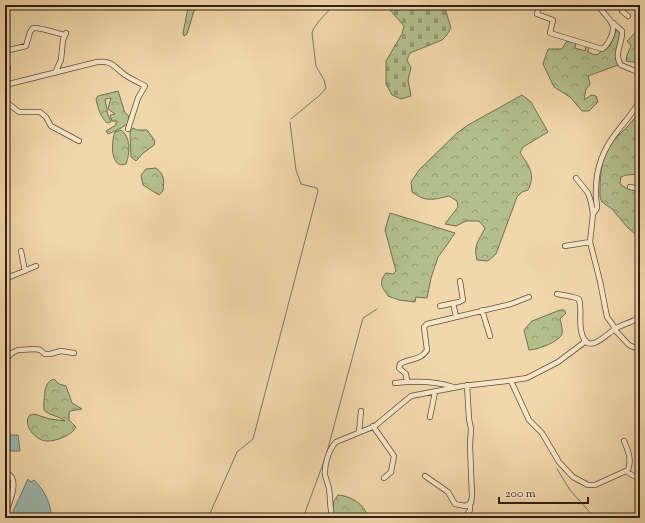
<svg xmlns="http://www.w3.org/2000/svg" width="645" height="523" font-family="'Sorts Mill Goudy',serif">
<defs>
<pattern id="forest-crowns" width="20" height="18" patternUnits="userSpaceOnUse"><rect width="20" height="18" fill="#b3c08e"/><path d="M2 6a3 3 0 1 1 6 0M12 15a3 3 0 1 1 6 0" fill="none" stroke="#929b73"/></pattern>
<pattern id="cemetery-stones" width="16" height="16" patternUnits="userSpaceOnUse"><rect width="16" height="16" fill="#b3c08e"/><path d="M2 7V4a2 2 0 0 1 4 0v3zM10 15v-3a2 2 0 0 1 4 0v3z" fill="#929b73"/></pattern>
</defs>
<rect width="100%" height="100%" fill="#f1d8ab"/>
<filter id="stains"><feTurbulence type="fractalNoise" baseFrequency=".005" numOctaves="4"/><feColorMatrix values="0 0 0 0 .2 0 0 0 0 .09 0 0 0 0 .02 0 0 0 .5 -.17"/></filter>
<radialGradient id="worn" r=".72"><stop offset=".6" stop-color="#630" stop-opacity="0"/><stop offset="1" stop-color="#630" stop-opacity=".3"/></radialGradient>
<!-- forest -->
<path fill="url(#forest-crowns)" stroke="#726f52" d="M186 5H198L194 11 187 34 184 36 183 33 188 8Z
M617 28C625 36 616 45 616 55 616 58 618 62 618 65L588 76 590 84 586 89 584 100 591 95 596 96 598 102 589 111H582L570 97 554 87 543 64 548 49H562L567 41 576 43 575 48 585 51 586 46 589 47 588 52 595 55 599 54 600 52 610 46Z
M640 28V63L626 61 627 55 631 46 627 41Z
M118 91 125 113 128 115 130 121C125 127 115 131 108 134L106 131 116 125V121H112L110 115 115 114 108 109 111 98 105 99 108 115 111 122 107 123C100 116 98 108 96 99L98 96Z
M522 95 531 102 548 132 523 147 520 153C529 166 536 174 528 190L522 192 517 197 496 254 488 261 477 260C473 244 479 241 485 228L479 221H466L456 226 445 224 458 207 457 201 449 196C433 200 425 202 412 192L411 182 419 170 457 133 468 125Z
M640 111V174L626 175 621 177 620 184 626 188 640 190V205H637L638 216H640V236L635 234 628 228 612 209 602 202 600 197V183L602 162 610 144 629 125Z
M133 128 137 130H147L155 141 154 145 142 154 138 159 136 161 131 157 130 132Z
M121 130C131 137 130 153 126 164 110 170 111 141 115 132Z
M156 168C165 175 164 180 163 191L159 195 143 185 141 175 146 169Z
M390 213 455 233 444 249 438 257 431 278 427 298 416 297 415 302 399 300 388 296C382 287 378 283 386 273L393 274 396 271 385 230Z
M560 310H564L566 313 560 319C561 323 563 330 562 334 559 342 537 350 529 350L524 330 532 321Z
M54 379 59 384 66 386 72 403 82 409 70 411 69 413V420L76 427C72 435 57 441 48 441 37 442 21 425 30 415L34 414 50 419 65 421C60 416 50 416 45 411 43 408 44 405 44 401 45 393 44 382 54 379Z
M338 495C351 496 365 504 368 518H354L352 515 346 518H335L332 511 334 501Z"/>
<!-- cemetery -->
<path fill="url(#cemetery-stones)" stroke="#726f52" d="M390 5H444L451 28 446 36 442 40 410 53 407 60 411 68 408 80 411 96 401 99 392 95 386 84V61L402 34 404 26 390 10Z"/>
<!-- water -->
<path fill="#9cb9b0" stroke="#717b72" d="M10 435H18L20 451H7V437Z
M28 479 31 482 34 480C45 491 50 502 52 518H10Z"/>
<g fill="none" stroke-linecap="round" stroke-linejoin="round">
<!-- stream -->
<path stroke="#717b72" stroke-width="1" d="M291 119 320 95 326 88 324 80 316 66 312 33C315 22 328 14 332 5
M327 452 363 318 377 309
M557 469 570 490 595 518
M208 518 237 452 253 439 318 191 317 188 301 184 296 170 290 122
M303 518 324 461
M582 518 590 514"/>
<!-- minor casing -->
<g stroke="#614c3a" stroke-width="6">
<path id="minor" d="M539 5 537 14 553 20 550 33 602 49C606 47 608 43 610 39 619 22 606 19 598 5
M626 5 622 11 628 16
M613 23 622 31C623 43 613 54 621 65L640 73
M5 51 26 46 30 32 33 28C40 27 56 33 65 35
M5 69 8 68
M55 73 61 60 63 40 66 33
M5 85 97 62C112 60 114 67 125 75 131 79 138 82 145 86L138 98 128 129
M5 101 19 112H40L46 117 51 126 79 141
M576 178 588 193 591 202 593 214 590 242 600 281 607 317 613 325 616 331 629 345 640 350
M630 187 640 189
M593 214 597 208C597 202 595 196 596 190 596 168 603 149 617 132 625 121 634 112 640 100
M565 246 590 242
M21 251 25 271
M5 279 36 266
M557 294 573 297 579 299C582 309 579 320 581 330 586 358 605 335 615 329 622 324 632 323 640 317
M453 303 456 316
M440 306 459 302 463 300 460 281
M482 310 490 336
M5 360 12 353 18 350 36 349 40 350 45 354H50L61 351 74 353
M511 381 529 420 542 433 559 462 573 477 588 485H595L628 470C632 460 628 450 624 441
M407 382 406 374 399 368 400 364C409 358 421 361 427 350L424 327 427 324 511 304 529 297
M395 383C414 381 435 381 453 387
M430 417 435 392
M373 426 394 456 391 472 384 478
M359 432 361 411
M5 471C7 473 11 475 12 478 17 486 8 506 5 515
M627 472 634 476 640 477
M425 476 448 492 455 504 465 506 471 503 472 496 470 445 471 429 469 419 467 385
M333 518C329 509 331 499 329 490 329 485 326 480 325 475 324 465 329 449 336 442L375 426 411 396 463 386 507 381 527 378 558 362 586 341
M465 518 470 510V503"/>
</g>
<!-- minor -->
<use href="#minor" stroke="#f6e6c8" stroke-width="4.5"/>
</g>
<!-- margin -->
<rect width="645" height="523" fill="none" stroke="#f1d8ab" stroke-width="20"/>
<rect x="6" y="6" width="633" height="511" fill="none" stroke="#311e15" stroke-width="2"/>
<rect x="10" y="10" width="625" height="503" fill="none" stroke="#311e15"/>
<!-- scale -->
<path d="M499 497v6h89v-6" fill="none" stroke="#311e15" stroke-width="2"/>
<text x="505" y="497" font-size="12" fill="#311e15" stroke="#f6e6c8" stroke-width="3" paint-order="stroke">200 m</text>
<rect width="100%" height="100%" filter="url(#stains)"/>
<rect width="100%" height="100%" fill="url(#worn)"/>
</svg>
